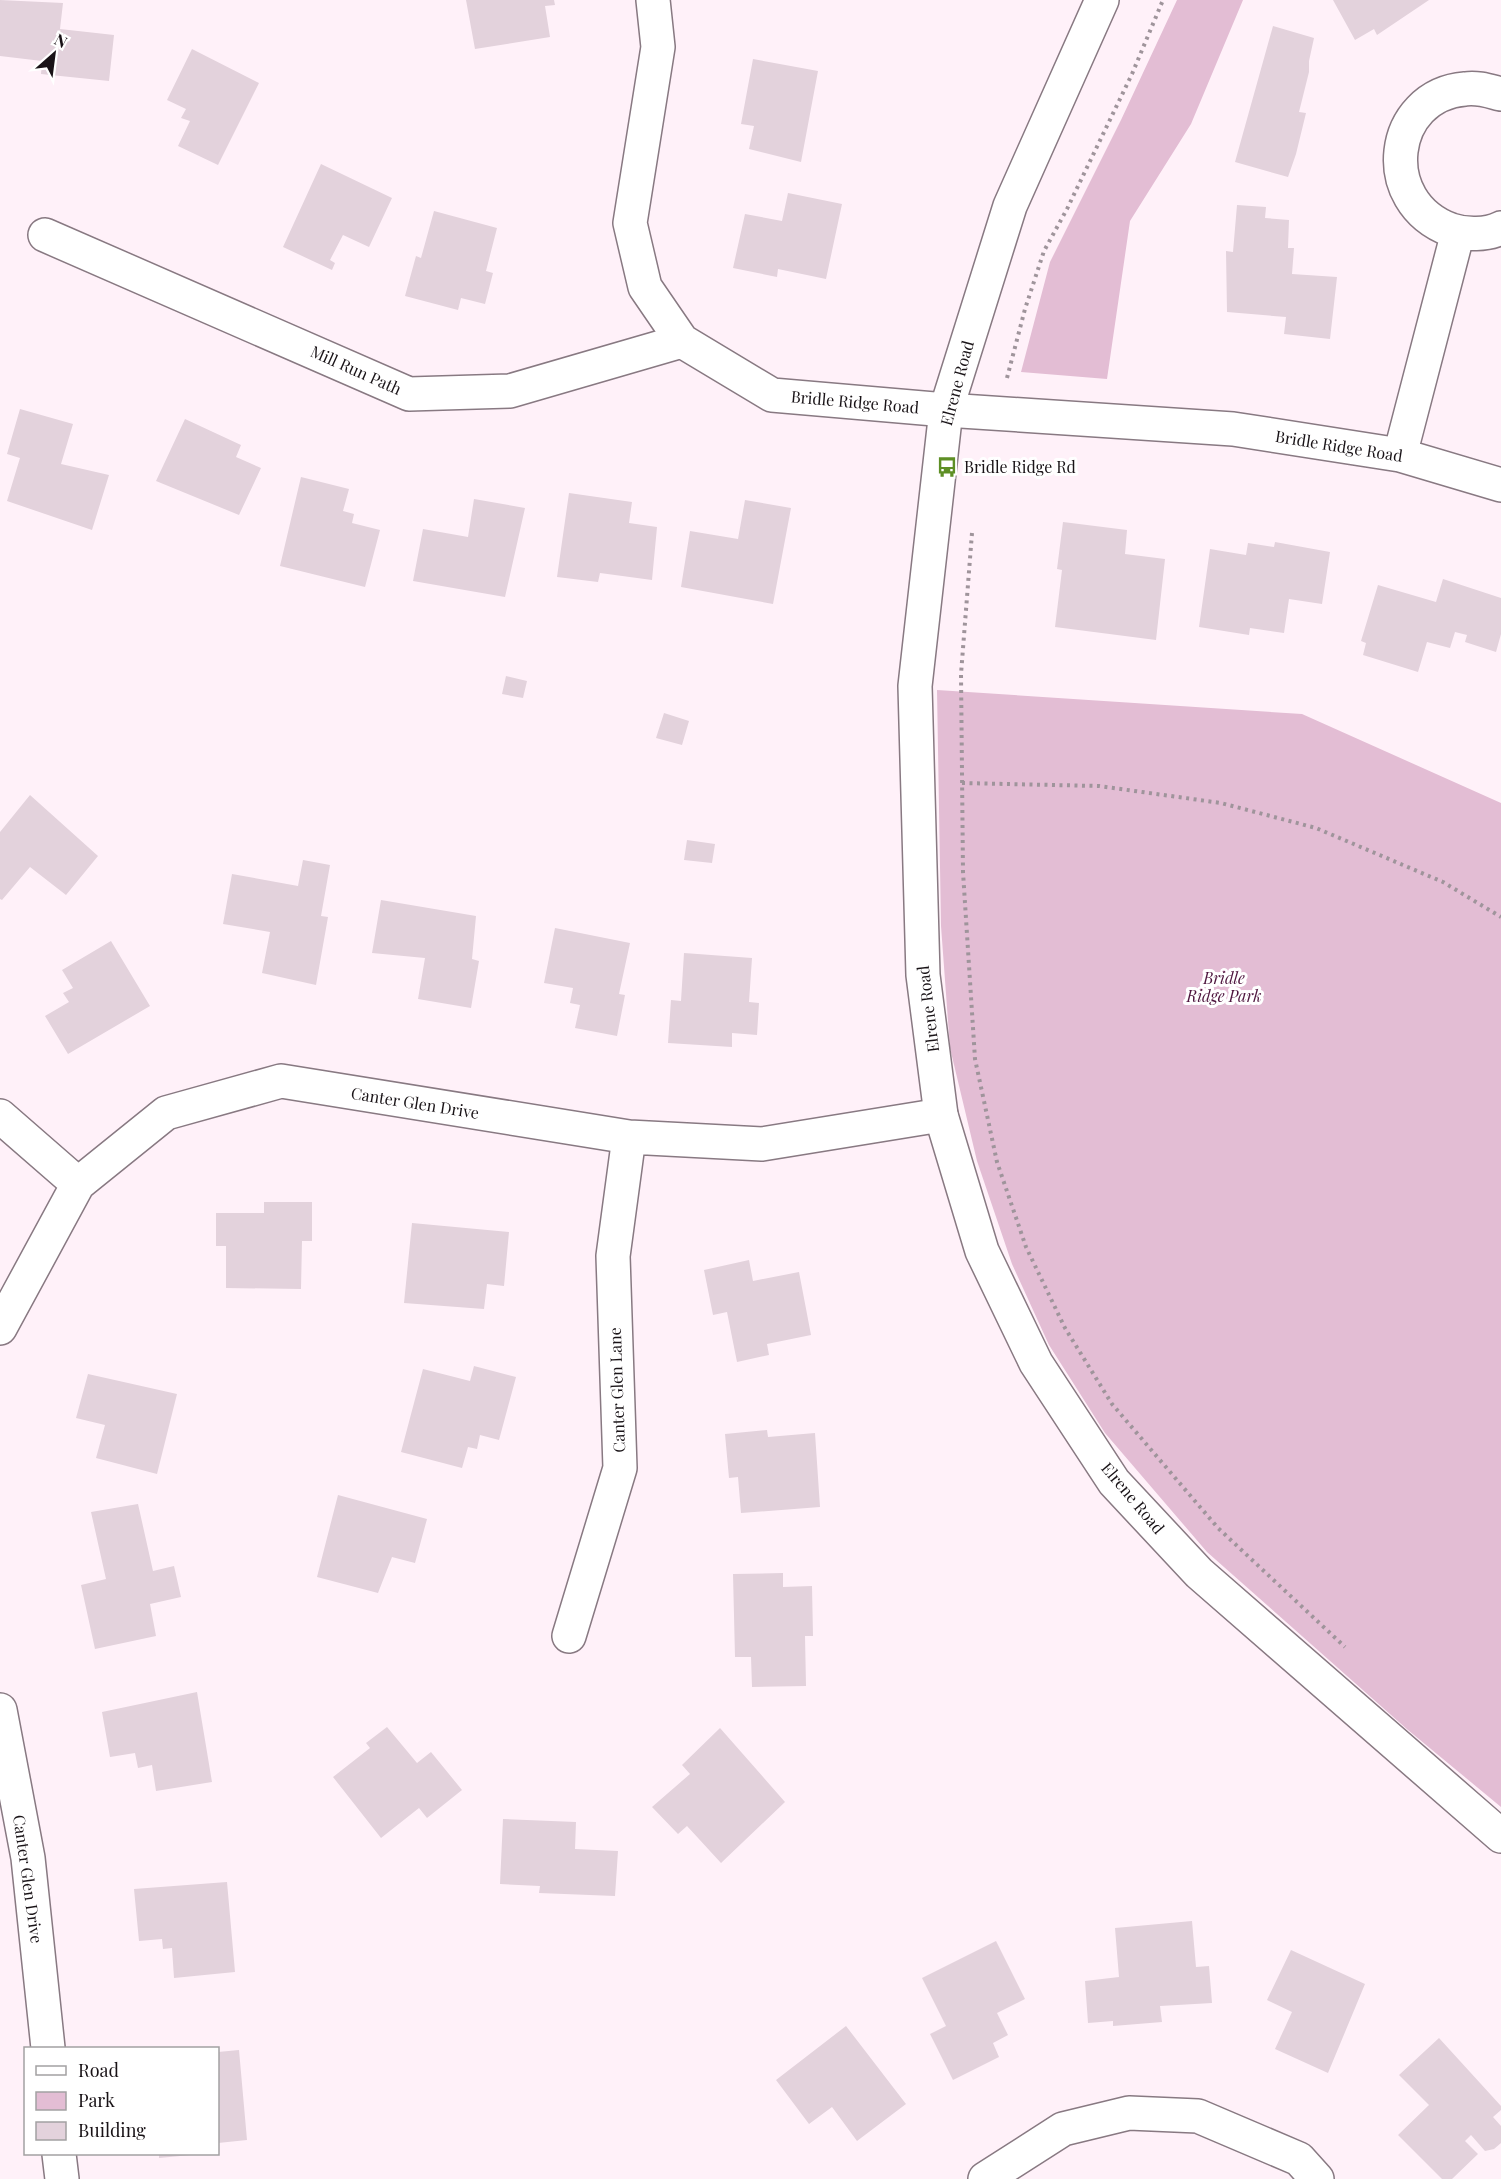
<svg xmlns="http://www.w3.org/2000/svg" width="1501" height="2179" font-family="'Playfair Display',serif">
<rect width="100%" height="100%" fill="#fff1f9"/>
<!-- green -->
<path fill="#e3bdd4" d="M1177 0H1243L1191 124 1130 221 1107 379 1021 372 1050 262 1121 120Z
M937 690 1302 714 1501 803V1807L1408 1730 1207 1552 1105 1433 1049 1345 1012 1264 977 1161 950 1048 941 926Z"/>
<!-- building -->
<path fill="#e3d2dc" d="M0 0 63 3 60 29 114 35 109 81 41 74 42 61 0 56Z
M466 0H554L555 5 545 6 550 37 475 49Z
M1333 0H1429L1377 35 1374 29 1355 40Z
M1273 26 1314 38 1309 61V72L1299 112 1306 113 1296 154 1288 177 1235 162Z
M192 49 259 83 218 165 178 146 190 121 181 118 186 109 167 100Z
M753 59 818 71 801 162 749 149 754 126 741 124Z
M321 164 392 198 369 247 343 235 330 260 335 263 332 270 283 247Z
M788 193 842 204 826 279 778 269 777 277 733 268 745 214 782 221Z
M1237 205 1266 207 1265 218 1289 220 1288 248H1294L1292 274 1337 277 1330 339 1284 334 1286 317 1227 312 1226 251 1233 252Z
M434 211 497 228 486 271 493 273 485 304 461 298 458 310 405 296 416 256 421 258Z
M20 409 73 424 61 464 109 475 92 530 7 501 20 458 7 454Z
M185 419 241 445 236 457 261 468 239 515 156 481Z
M301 477 349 489 343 511 354 514 352 523 380 530 365 587 280 566Z
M569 493 632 502 629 523 657 527 652 580 600 573 598 582 557 577Z
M474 499 525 508 505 597 413 581 423 529 468 537Z
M745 500 791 508 773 604 681 587 690 531 738 539Z
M1063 522 1127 530 1125 554 1165 559 1156 640 1055 627 1062 570 1057 569Z
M1275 542 1330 552 1322 604 1289 599 1284 633 1250 628 1249 635 1199 627 1210 549 1246 555 1248 543 1274 547Z
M1443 579 1501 598V634L1496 652 1465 642 1467 635 1455 632 1450 648 1427 642 1418 672 1363 655 1366 643 1361 641 1378 585 1436 602Z
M506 676 527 681 523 698 502 694Z
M664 713 689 721 682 745 656 738Z
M30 795 98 856 66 895 30 867 2 900 0 899V832Z
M687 840 715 844 712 863 684 860Z
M303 860 330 865 321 916 328 917 316 985 262 973 270 932 223 924 232 874 298 886Z
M381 900 476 916 472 959 479 961 471 1008 418 999 425 958 372 953Z
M555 928 630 943 619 994 625 995 617 1036 575 1028 580 1005 570 1003 573 988 544 983Z
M111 941 150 1006 68 1054 45 1016 69 1002 63 993 73 988 62 970Z
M684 953 752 958 749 1002 759 1003 757 1035 732 1033V1047L668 1043 671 1000 681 1001Z
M264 1202H312V1241H302L301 1289 226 1288V1246H216V1213H264Z
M412 1223 509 1232 504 1286 487 1284 484 1309 404 1303Z
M749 1260 753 1281 799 1272 811 1335 767 1344 769 1355 737 1362 727 1312 713 1315 704 1270Z
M474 1366 516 1377 499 1440 480 1435 477 1449 468 1447 462 1468 401 1452 423 1369 470 1381Z
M88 1374 177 1394 157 1474 96 1458 105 1425 76 1418Z
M767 1430 768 1437 815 1433 820 1507 741 1513 738 1477 729 1478 725 1434Z
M338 1495 427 1519 415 1563 392 1557 378 1593 317 1577Z
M138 1504 153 1571 174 1566 181 1597 150 1604 156 1636 95 1649 81 1585 106 1579 91 1512Z
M783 1573V1587L812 1586 813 1636H805L806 1686 752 1687 751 1657H735L733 1574Z
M197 1692 212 1782 156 1791 152 1765 138 1768 135 1753 110 1757 102 1712Z
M387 1727 417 1763 431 1752 462 1790 427 1818 419 1808 381 1838 333 1777 370 1748 366 1743Z
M720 1728 785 1802 721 1863 687 1826 678 1834 652 1807 690 1774 682 1765Z
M503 1819 576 1822 575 1849 618 1851 615 1896 539 1893 540 1886 500 1884Z
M227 1882 235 1972 174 1978 172 1948 163 1949 162 1939 139 1941 134 1889Z
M1192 1921 1196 1967 1209 1966 1212 2003 1160 2006 1162 2022 1113 2026V2021L1088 2023 1085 1981 1119 1977 1115 1928Z
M996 1941 1025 1999 997 2013 1008 2035 993 2043 999 2057 953 2080 930 2034 946 2026 922 1978Z
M1291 1950 1365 1984 1328 2073 1275 2049 1292 2012 1267 2000Z
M846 2026 906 2104 857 2141 832 2107 809 2124 776 2080Z
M1439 2038 1501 2106V2110L1493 2117 1501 2126V2143L1494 2149 1485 2151 1471 2135 1465 2141 1478 2154 1452 2179H1442L1398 2135 1429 2105 1399 2075Z
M239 2050 247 2140 218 2143V2052Z
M159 2154H191V2155L159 2158Z"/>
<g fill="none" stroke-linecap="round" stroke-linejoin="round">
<!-- minor casing -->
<g stroke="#887982" stroke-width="36">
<path id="minor" d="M653 0 658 47 630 223 645 287 682 341 772 395 946 410 1233 429 1400 455 1501 485
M1501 94C1489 91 1478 87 1465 89 1389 95 1375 202 1451 230 1466 235 1487 235 1501 228
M45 235 409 394 510 391 682 341
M1400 455 1458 232
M0 1116 78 1184
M0 1328 78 1184 166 1113 281 1081 629 1137 762 1144 941 1115
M569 1636 620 1468 613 1256 629 1137
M0 1710 28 1858 48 2048
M59 2154 62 2179
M985 2179 1063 2129 1129 2113 1198 2116 1299 2159 1317 2179"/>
</g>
<!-- tertiary casing -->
<g stroke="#887982" stroke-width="36">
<path id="tertiary" d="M1102 0 1010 206 946 410 915 686 923 975 941 1115 982 1251 1036 1363 1114 1482 1199 1573 1501 1836"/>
</g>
<!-- path -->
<path stroke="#9f949b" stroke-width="4" stroke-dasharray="3 4.5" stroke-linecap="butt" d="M1007 378 1025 309 1044 251 1067 209 1132 74 1163 0
M972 533 961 674 963 872 975 1059 997 1162 1026 1247 1065 1328 1112 1404 1218 1528 1345 1647
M962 783 1099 786 1221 803 1316 828 1443 882 1501 917"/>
<!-- minor -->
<use href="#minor" stroke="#fff" stroke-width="33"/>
<!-- tertiary -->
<use href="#tertiary" stroke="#fff" stroke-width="33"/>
</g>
<!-- icons -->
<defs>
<g id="bus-bare" transform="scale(1.62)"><path d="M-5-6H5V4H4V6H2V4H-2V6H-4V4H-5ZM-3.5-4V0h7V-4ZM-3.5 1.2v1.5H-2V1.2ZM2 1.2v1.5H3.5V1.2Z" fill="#5e8f25" stroke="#fff" stroke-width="2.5" paint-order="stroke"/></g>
</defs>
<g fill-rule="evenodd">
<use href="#bus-bare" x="947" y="467"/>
</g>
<g text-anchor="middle" stroke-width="6" stroke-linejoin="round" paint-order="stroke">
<!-- street labels -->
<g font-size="16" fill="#191317" stroke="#fff">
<text transform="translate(356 370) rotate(24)" y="6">Mill Run Path</text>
<text transform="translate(957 383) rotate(-75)" y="6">Elrene Road</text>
<text transform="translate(855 402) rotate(5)" y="6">Bridle Ridge Road</text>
<text transform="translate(1339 446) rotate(9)" y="6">Bridle Ridge Road</text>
<text transform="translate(928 1009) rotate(-97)" y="6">Elrene Road</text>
<text transform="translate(415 1103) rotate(9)" y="6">Canter Glen Drive</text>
<text transform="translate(617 1390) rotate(-92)" y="6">Canter Glen Lane</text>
<text transform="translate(1133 1498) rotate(50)" y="6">Elrene Road</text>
<text transform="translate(28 1879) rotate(82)" y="6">Canter Glen Drive</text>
</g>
<!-- poi labels -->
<g font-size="16" fill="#191317" stroke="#fff" text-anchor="start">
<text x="964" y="473">Bridle Ridge Rd</text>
</g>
<!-- park labels -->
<g font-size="16" font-style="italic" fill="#4e153e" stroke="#fff">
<text x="1224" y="984">Bridle<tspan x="1224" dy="18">Ridge Park</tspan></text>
</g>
</g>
<!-- legend -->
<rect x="24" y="2047" width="195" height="108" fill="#ffffff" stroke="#a3a1a2" stroke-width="1.5"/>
<rect x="36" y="2066" width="30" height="9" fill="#ffffff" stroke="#a3a1a2" stroke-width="1.5"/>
<text x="78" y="2077" font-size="18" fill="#191317">Road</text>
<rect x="36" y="2092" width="30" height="18" fill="#e3bdd4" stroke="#a3a1a2" stroke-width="1.5"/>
<text x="78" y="2107" font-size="18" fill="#191317">Park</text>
<rect x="36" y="2122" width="30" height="18" fill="#e3d2dc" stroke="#a3a1a2" stroke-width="1.5"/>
<text x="78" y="2137" font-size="18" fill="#191317">Building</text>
<!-- north arrow -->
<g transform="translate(54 54) rotate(28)" stroke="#ffffff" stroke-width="4.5" paint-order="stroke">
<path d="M0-4.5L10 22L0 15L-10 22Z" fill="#191317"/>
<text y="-9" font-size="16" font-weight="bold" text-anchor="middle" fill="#191317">N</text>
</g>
</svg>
